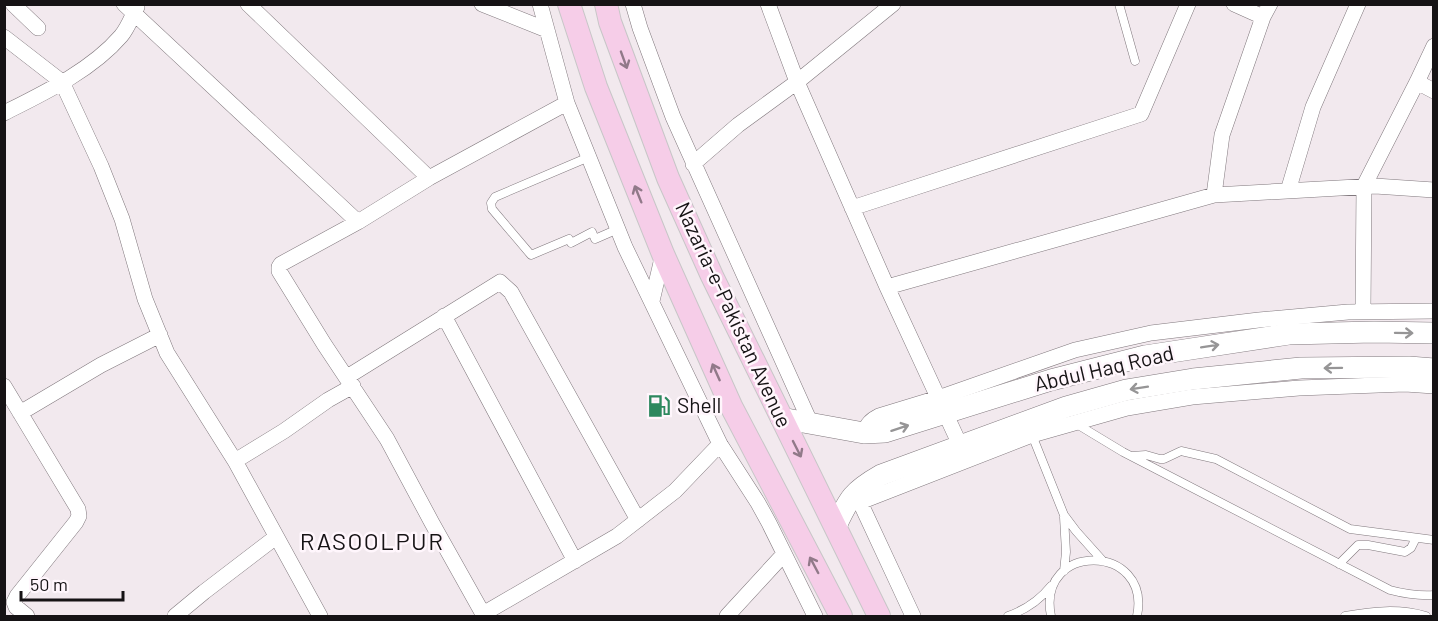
<svg xmlns="http://www.w3.org/2000/svg" width="1438" height="621" font-family="Barlow,sans-serif">
<rect width="100%" height="100%" fill="#f2e9ee"/>
<g fill="none" stroke-linecap="round" stroke-linejoin="round">
<!-- lane casing -->
<g stroke="#80787d" stroke-width="9">
<path id="lane" d="M1119 4 1135 61
M589 157 495 197 491 203 492 209 531 255 569 239 571 243 592 232 595 239 618 229
M1075 423 1123 452 1390 590C1405 594 1418 596 1434 595
M1032 435 1064 515 1076 531 1102 560
M1132 456 1146 455 1160 459H1164L1181 451 1216 459 1350 529 1434 540
M1339 564 1358 545H1368L1405 552 1411 548 1416 538
M1064 571 1066 552 1064 517
M1008 616C1025 610 1039 601 1051 586
M1051 616C1036 541 1152 543 1137 616
M1345 616C1372 611 1399 608 1426 616"/>
</g>
<!-- street casing -->
<g stroke="#80787d" stroke-width="16">
<path id="street" d="M13 4 38 28
M124 4 358 222
M248 4 429 178
M482 4 547 30
M540 4 567 103 625 247 720 444 758 503 769 523 815 616
M633 4 640 28 673 117 811 424
M768 4 797 82 887 287 960 445
M1234 4 1263 17
M4 37 62 82 101 166 122 219 145 299 167 353 235 461 320 616
M1417 82 1434 91
M567 103 429 178 358 222 281 264 279 267V271L324 344 387 439 432 523 483 614 617 536 675 491 720 444
M4 113C44 93 92 70 121 36 128 28 132 16 137 7
M693 164 738 125 797 82 893 4
M1288 191 1313 107 1358 4
M1214 195 1222 135 1263 17 1270 4
M852 208 1141 114 1188 4
M887 287 1214 195 1375 186 1434 190
M652 301 663 254
M1363 312 1364 186 1417 82 1434 46
M444 316 575 561
M347 377 500 282 511 292 638 520
M4 386 78 509 79 516 76 522 17 596 14 602 16 607 27 616
M20 413 101 365 160 335
M864 433C867 424 871 420 879 416L938 398 1075 350 1151 333 1259 320 1348 312 1434 311
M235 461 284 431 328 400 353 386
M853 494 860 502 913 616
M860 502 1032 435 1127 408 1192 397 1299 388 1405 384 1434 386
M175 616 204 592 276 537
M727 616 784 554"/>
</g>
<!-- secondary casing -->
<g stroke="#80787d" stroke-width="22">
<path id="secondary" d="M781 418 864 433 885 432 1051 380 1145 356 1289 334 1374 332 1434 333
M836 526C849 498 853 491 881 475L1066 407 1126 390 1193 379 1301 368 1409 367 1434 369"/>
</g>
<!-- primary casing -->
<g stroke="#c7c6c7" stroke-width="24">
<path id="primary" d="M569 4 596 87 663 254 731 406 841 616
M606 4 610 22 668 178 712 276 879 616"/>
</g>
<!-- lane -->
<use href="#lane" stroke="#fff" stroke-width="8"/>
<!-- street -->
<use href="#street" stroke="#fff" stroke-width="15"/>
<!-- secondary -->
<use href="#secondary" stroke="#fff" stroke-width="21"/>
<!-- primary -->
<use href="#primary" stroke="#f6cde8" stroke-width="22"/>
</g>
<!-- one-way arrows -->
<defs><path id="oneway-shaft" d="M-6 0H5M1.5-3L5.5 0L1.5 3" fill="none" stroke-width="1.6" stroke-linecap="round" stroke-linejoin="round" transform="scale(1.5)"/></defs>
<g stroke="#917989">
<use href="#oneway-shaft" transform="translate(624 60) rotate(70)"/>
<use href="#oneway-shaft" transform="translate(638 194) rotate(-112)"/>
<use href="#oneway-shaft" transform="translate(716 372) rotate(-114)"/>
<use href="#oneway-shaft" transform="translate(797 449) rotate(63)"/>
<use href="#oneway-shaft" transform="translate(814 565) rotate(-118)"/>
</g>
<g stroke="#969596">
<use href="#oneway-shaft" transform="translate(1404 333) rotate(1)"/>
<use href="#oneway-shaft" transform="translate(1210 346) rotate(-9)"/>
<use href="#oneway-shaft" transform="translate(1333 368) rotate(179)"/>
<use href="#oneway-shaft" transform="translate(1139 388) rotate(171)"/>
<use href="#oneway-shaft" transform="translate(900 428) rotate(-18)"/>
</g>
<!-- icons -->
<defs>
<g id="fuel-bare" transform="scale(1.8)"><path d="M-5.5-6h7V0h2V4h1.3V-2.5L3-4.5l.8-.8L6-3V5H2.5V1h-1V6h-7ZM-4.2-4.7v3.2H.2V-4.7Z" fill="#2d885e" stroke="#fff6fc" stroke-width="2.5" paint-order="stroke"/></g>
</defs>
<g fill-rule="evenodd">
<use href="#fuel-bare" x="659" y="406"/>
</g>
<g text-anchor="middle" stroke-width="5" stroke-linejoin="round" paint-order="stroke">
<!-- street labels -->
<g font-size="21" fill="#161315" stroke="#fff6fc">
<text transform="translate(733 315) rotate(65)" y="7">Nazaria-e-Pakistan Avenue</text>
<text transform="translate(1104 369) rotate(-13)" y="7">Abdul Haq Road</text>
</g>
<!-- poi labels -->
<g font-size="21" fill="#161315" stroke="#fff6fc" text-anchor="start">
<text x="677" y="413">Shell</text>
</g>
<!-- quarter labels -->
<g font-size="24" letter-spacing="1.5" fill="#161315" stroke="#fff6fc">
<text x="372" y="550">RASOOLPUR</text>
</g>
</g>
<!-- border -->
<rect width="1438" height="621" fill="none" stroke="#161315" stroke-width="12"/>
<!-- scale -->
<path d="M21 591v9h102v-9" fill="none" stroke="#161315" stroke-width="3"/>
<text x="30" y="591" font-size="18" fill="#161315" stroke="#fff6fc" stroke-width="4.5" paint-order="stroke">50 m</text>
</svg>
